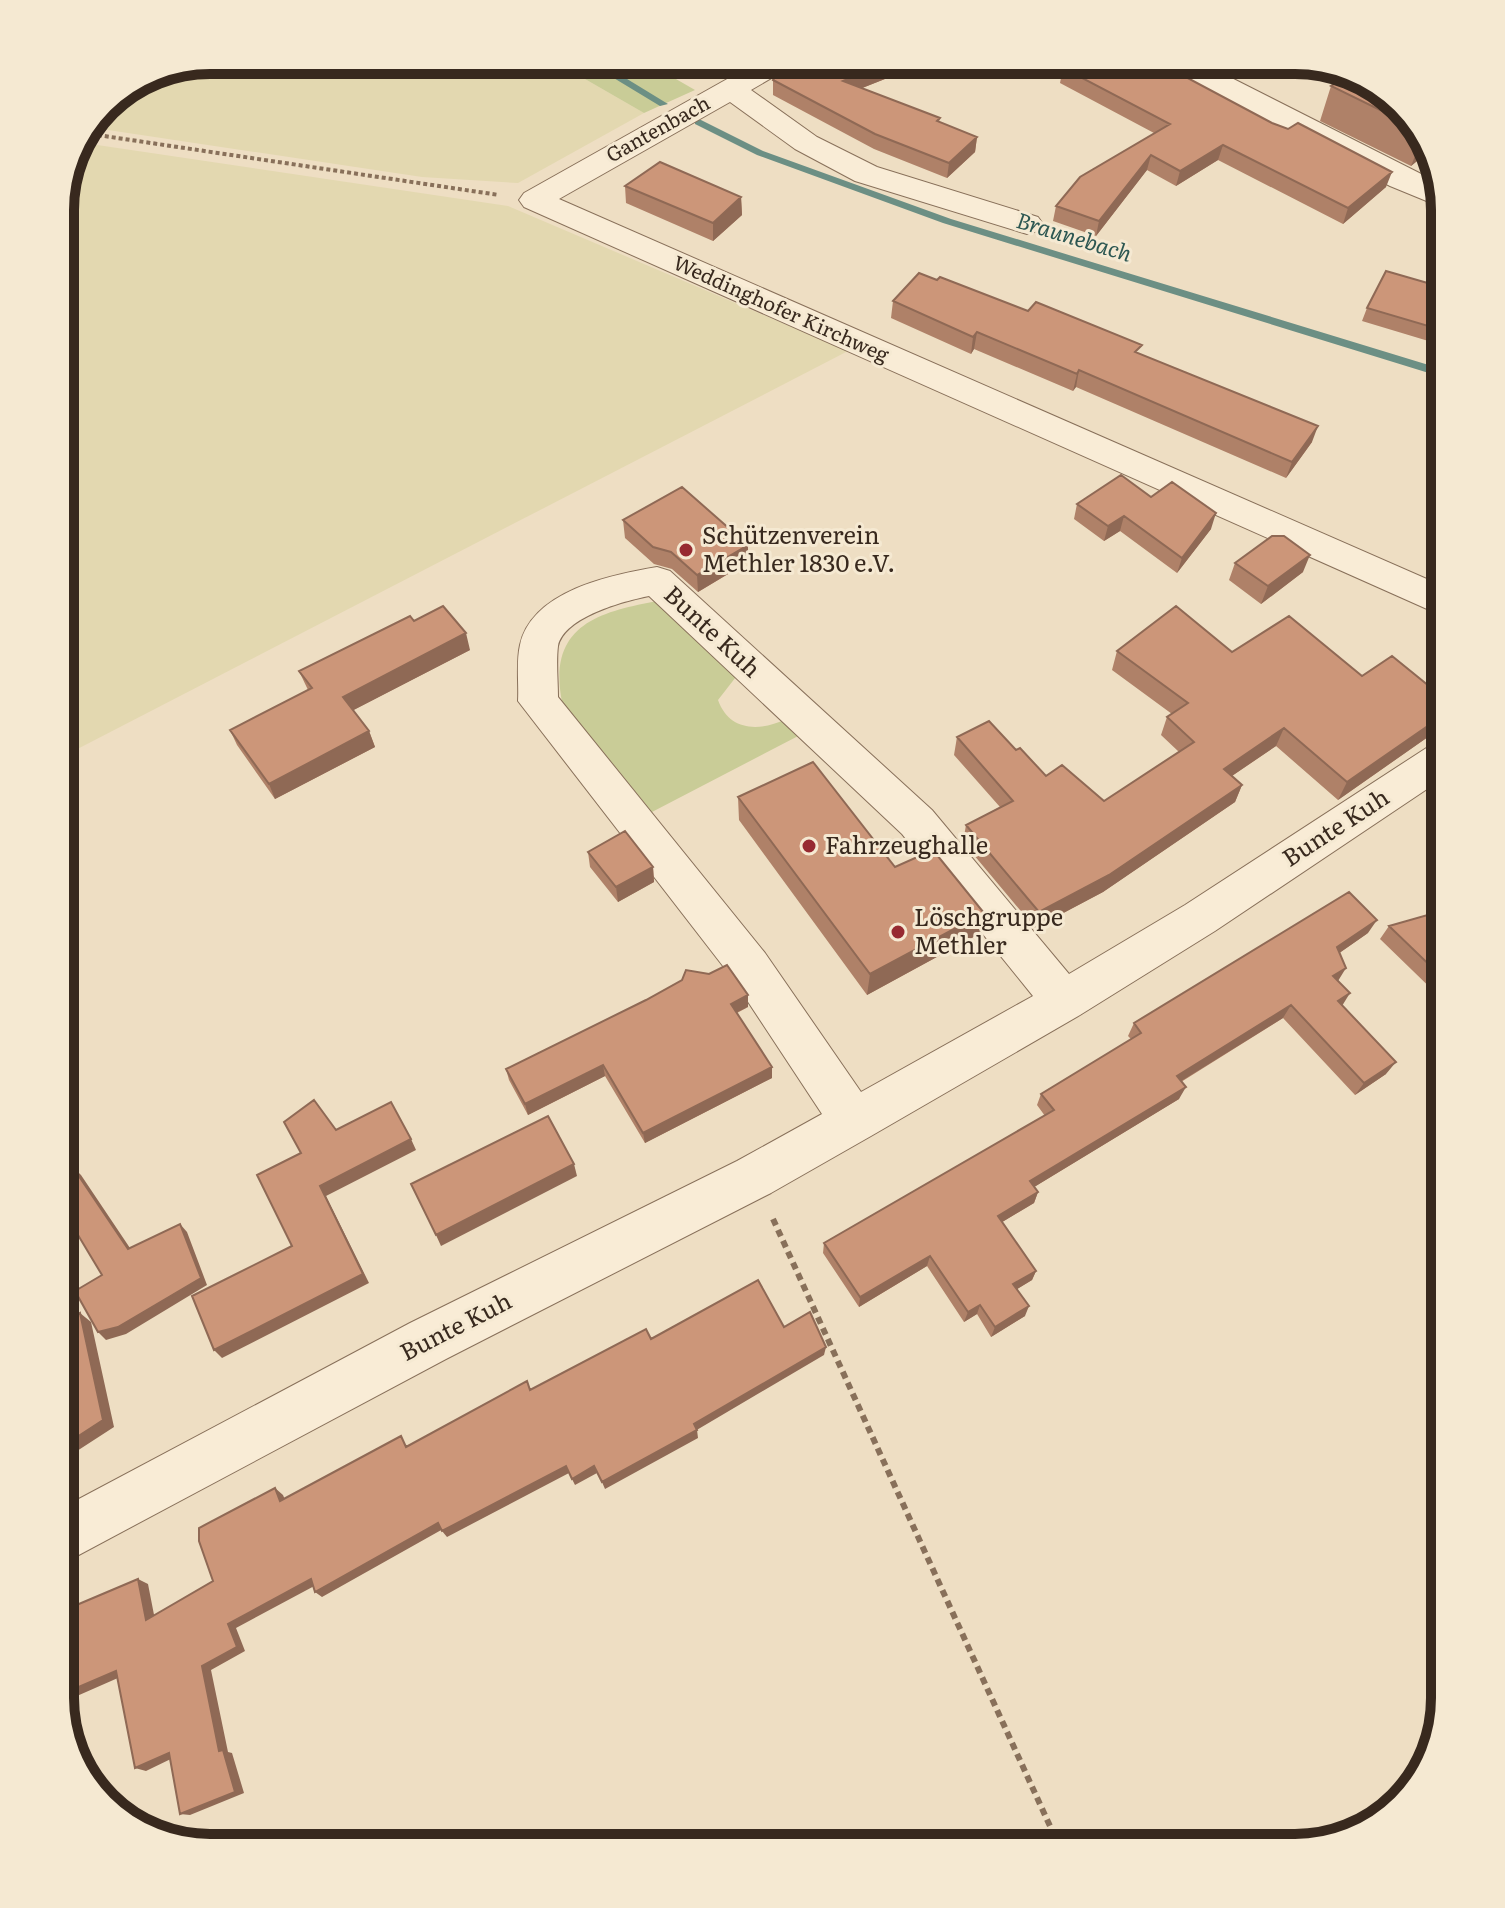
<svg xmlns="http://www.w3.org/2000/svg" width="1505" height="1908" font-family="Literata,serif">
<rect width="100%" height="100%" fill="#eedec3"/>
<!-- farmland -->
<path fill="#e3d8b0" d="M210 60H552L644 113 518 183 422 177 88 127 111 97Z
M77 142 508 206 848 351 60 758V199Z"/>
<!-- green -->
<path fill="#c9cc97" d="M552 60H643L695 90 644 113Z
M664 600 739 673 718 700C729 731 759 732 786 719L802 734 652 812 562 702C547 624 600 611 664 600Z"/>
<g fill="none" stroke-linecap="round" stroke-linejoin="round">
<!-- stream -->
<path fill="#6c8f84" fill-rule="evenodd" d="M584 60H596L668 104 660 106Z
M695 120H701L763 151 951 219 1445 370V378L943 223 757 155 695 124Z"/>
<!-- minor casing -->
<g stroke="#88705a" stroke-width="2">
<path id="minor" d="M761 60H796L792 66 751 90 817 137 877 167 1038 217 1043 224 1038 231 1027 234 855 181 795 149 730 102 559 199 1445 587V617L524 207 519 200 524 193Z
M1159 60H1196L1437 182 1443 204 1429 202 1390 186 1163 66Z
M657 567 670 571 932 810 1069 974 1185 905 1431 745 1445 740V777L1215 931 1080 1015 871 1136 771 1193 446 1359 60 1565V1509L410 1323 737 1161 822 1114 733 979 518 701C519 684 516 662 520 645 532 591 610 575 657 567ZM649 596 902 834 1033 996 861 1092 765 953 558 697C558 681 556 662 558 646 564 617 624 601 649 596Z"/>
</g>
<!-- path-far1 -->
<path stroke="#88705a" stroke-width="4" stroke-dasharray="4 3" stroke-linecap="butt" d="M1335 69 1350 77
M84 133 499 195"/>
<!-- path -->
<path stroke="#88705a" stroke-width="6" stroke-dasharray="7 5" stroke-linecap="butt" d="M773 1219 1060 1848"/>
<!-- minor -->
<use href="#minor" fill="#f9ecd6" fill-rule="evenodd"/>
</g>
<!-- wall -->
<path fill="#af8168" d="M782 60H918L890 77 862 88 940 118 939 122 977 137 975 152 947 178 874 149 773 95V80L776 74V64Z
M1023 60H1154L1386 187 1343 224 1218 160 1176 186 1147 170 1096 236 1053 221 1056 206 1154 133 1060 83 1061 78Z
M1331 86 1420 127 1428 152 1411 166 1320 121Z
M625 186 741 197 742 215 713 241 626 203Z
M937 280 1139 354 1312 442 1286 478 1076 387 1073 391 974 349 971 354 891 318 893 301Z
M1445 288V346L1362 321 1367 308Z
M1151 497 1211 529 1177 573 1120 531 1104 541 1074 519 1077 504Z
M623 520 748 562 698 592 672 569 654 564 625 538Z
M1235 563 1303 572 1261 604 1229 580Z
M414 621 470 650 353 710 369 731 375 747 275 799 237 745 230 730 308 690 299 671Z
M1117 651 1232 652 1362 676 1445 725 1338 800 1276 746 1232 776 1242 785 1235 802 1103 892 1035 928 963 842 966 825 1000 807 954 755 957 737 1016 750 1046 776 1104 801 1179 752 1161 735 1167 717 1172 714 1112 670Z
M738 797 895 867 979 934 867 995 739 820Z
M588 852 653 867 654 882 618 902 590 867Z
M1445 910V1002L1380 939 1389 926Z
M1368 933 1339 953 1338 981 1342 1006 1386 1074 1355 1095 1283 1018 1181 1082 1179 1099 1034 1187 1038 1192 1034 1203 1002 1222 1036 1271 1032 1280 1017 1289 1025 1316 991 1337 977 1314 964 1322 927 1266 859 1307 823 1253 824 1243 1045 1116 1037 1105 1041 1094 1131 1039 1128 1036 1134 1023Z
M748 1007 737 1013 772 1067V1078L645 1143 605 1076 528 1115 509 1080 506 1069Z"/>
<!-- shaded-wall -->
<path fill="#8f6955" d="M893 60H918L890 77 842 96 843 81Z
M1423 136 1428 152 1411 166Z
M977 137 975 152 947 178 949 163Z
M1223 145 1218 160 1176 186 1180 171Z
M1151 155 1147 170 1096 236 1099 221Z
M1392 172 1386 187 1343 224 1348 208Z
M741 197 742 215 713 241V223Z
M977 332 974 349 971 354 973 337Z
M1079 370 1076 387 1073 391 1077 374Z
M1318 426 1312 442 1286 478 1292 462Z
M1216 513 1211 529 1177 573 1182 558Z
M1124 516 1120 531 1104 541 1108 526Z
M748 545V562L698 592 697 575Z
M1310 555 1303 572 1261 604 1268 586Z
M466 633 470 650 348 713 343 697Z
M1445 714V725L1338 800 1347 782Z
M1284 728 1276 746 1217 786 1224 769Z
M369 731 375 747 275 799 269 784Z
M1242 785 1235 802 1103 892 1035 928 1039 912Z
M653 867 654 882 618 902 616 887Z
M984 913 979 934 867 995 870 974Z
M1377 920 1368 933 1328 961 1337 947Z
M1346 968 1338 981 1333 976Z
M1350 993 1342 1006 1338 1001Z
M748 995V1007L731 1015V1004Z
M1291 1005 1283 1018 1170 1088 1177 1076Z
M1396 1062 1386 1074 1355 1095 1364 1083Z
M603 1065 605 1076 528 1115 525 1104Z
M772 1067V1078L645 1143 643 1133Z
M1186 1087 1179 1099 1026 1192 1030 1181Z
M411 1139 416 1150 326 1196 369 1283 222 1358 214 1350 363 1274 320 1186Z
M574 1164 577 1176 441 1246 436 1235Z
M72 1166 81 1175 136 1257 128 1249Z
M1038 1192 1034 1203 994 1227 998 1216Z
M180 1224 187 1232 207 1285 126 1334 106 1340 98 1332Z
M930 1256 927 1266 859 1307 860 1297Z
M1036 1271 1032 1280 1009 1294 1013 1284Z
M980 1305 977 1314 964 1322 968 1312Z
M1029 1306 1025 1316 991 1337 995 1327Z
M80 1313 91 1322 114 1427 60 1462V1448Z
M826 1347 824 1355 695 1431 694 1424Z
M697 1430 698 1438 605 1489 602 1482Z
M566 1466 569 1473 447 1537 442 1531Z
M594 1466 597 1473 575 1485 572 1479Z
M275 1488 283 1495 288 1507 280 1501Z
M438 1523 443 1529 322 1597 315 1592Z
M138 1579 148 1584 156 1625 146 1620Z
M311 1579 318 1584 236 1628 245 1651 211 1670 228 1752 232 1753 244 1793 190 1815 180 1814 219 1751 202 1666 228 1624Z
M116 1671 127 1674 61 1703 60 1695Z
M169 1753 179 1755 146 1771 135 1768Z"/>
<!-- building -->
<path fill="#cc9679" stroke="#8f6955" stroke-width="2" d="M782 60H893L843 81 940 118 937 121 977 137 949 163 875 134 773 80 780 66 776 64Z
M1058 60H1154L1272 123 1288 129 1298 123 1392 172 1348 208 1223 145 1180 171 1151 155 1099 221 1056 206 1080 177 1170 124 1063 68 1068 65Z
M1350 74 1371 80 1420 127 1421 130 1331 86Z
M660 162 741 197 713 223 625 186Z
M1386 271 1445 288V331L1367 308Z
M919 273 937 280 940 277 1028 311 1036 302 1142 345 1135 352 1318 426 1292 462 1079 370 1077 374 977 332 973 337 893 301Z
M1121 475 1151 497 1172 482 1216 513 1182 558 1124 516 1108 526 1077 504Z
M682 487 748 545 697 575 671 552 653 547 623 520Z
M1272 536H1284L1310 555 1268 586 1235 563Z
M443 606 466 633 343 697 369 731 269 784 230 730 312 688 299 671 410 616 414 621Z
M1176 606 1232 652 1289 616 1362 676 1392 656 1445 699V714L1347 782 1284 728 1224 769 1242 785 1109 875 1039 912 966 825 1013 801 957 737 989 721 1016 750 1020 748 1046 776 1062 765 1104 801 1194 742 1167 717 1188 703 1117 651Z
M813 762 895 867 933 850 984 913 870 974 738 797Z
M625 831 653 867 616 887 588 852Z
M1349 892 1377 920 1337 947 1346 968 1333 976 1350 993 1338 1001 1396 1062 1364 1083 1291 1005 1177 1076 1186 1087 1030 1181 1038 1192 998 1216 1036 1271 1013 1284 1029 1306 995 1327 980 1305 968 1312 930 1256 860 1297 824 1243 1054 1110 1041 1094 1141 1033 1134 1023Z
M1445 910V980L1389 926Z
M727 965 748 995 731 1004 772 1067 643 1133 603 1065 525 1104 506 1069 646 1000 682 980 686 970 709 974Z
M314 1100 336 1130 391 1102 411 1139 320 1186 363 1274 214 1350 192 1296 292 1246 257 1175 301 1153 284 1122Z
M548 1116 574 1164 436 1235 411 1184Z
M72 1166 128 1249 180 1224 201 1278 118 1327 98 1332 75 1291 102 1275 60 1205V1174Z
M758 1280 784 1327 810 1312 826 1347 694 1424 697 1430 602 1482 594 1466 572 1479 566 1466 442 1531 438 1523 315 1592 311 1579 228 1624 237 1647 202 1666 219 1751 223 1750 235 1792 180 1814 169 1753 135 1768 116 1671 60 1695V1612L138 1579 146 1620 213 1581 199 1541V1528L275 1488 280 1501 401 1436 406 1447 527 1381 530 1390 646 1329 651 1339Z
M80 1313 103 1420 60 1448V1326Z"/>
<!-- markers -->
<g fill="#972a31" stroke="#f5e9d2" stroke-width="3">
<circle cx="686" cy="550" r="8"/>
<circle cx="809" cy="846" r="8"/>
<circle cx="898" cy="932" r="8"/>
</g>
<g text-anchor="middle" stroke-width="6" stroke-linejoin="round" paint-order="stroke">
<!-- far-street labels -->
<g font-size="20" fill="#38291e" stroke="#f5e9d2">
<text transform="translate(658 129) rotate(-29)" y="7">Gantenbach</text>
<text transform="translate(781 309) rotate(24)" y="7">Weddinghofer Kirchweg</text>
</g>
<!-- far-water labels -->
<g font-size="22" font-style="italic" fill="#2d5752" stroke="#f5e9d2">
<text transform="translate(1074 237) rotate(17)" y="8">Braunebach</text>
</g>
<!-- poi labels -->
<g font-size="24" fill="#38291e" stroke="#f5e9d2" text-anchor="start">
<text x="702" y="544">Schützenverein<tspan x="702" dy="28">Methler 1830 e.V.</tspan></text>
<text x="825" y="854">Fahrzeughalle</text>
<text x="914" y="926">Löschgruppe<tspan x="914" dy="28">Methler</tspan></text>
</g>
<!-- street labels -->
<g font-size="24" fill="#38291e" stroke="#f5e9d2">
<text transform="translate(712 632) rotate(43)" y="8">Bunte Kuh</text>
<text transform="translate(1336 828) rotate(-33)" y="8">Bunte Kuh</text>
<text transform="translate(456 1327) rotate(-27)" y="8">Bunte Kuh</text>
</g>
</g>
<!-- crop -->
<path d="M0 0H1505V1908H0ZM210 74H1295A136 136 0 0 1 1431 210V1698A136 136 0 0 1 1295 1834H210A136 136 0 0 1 74 1698V210A136 136 0 0 1 210 74Z" fill="#f5e9d2" fill-rule="evenodd"/>
<path fill="none" stroke="#38291e" stroke-width="10" d="M210 74H1295A136 136 0 0 1 1431 210V1698A136 136 0 0 1 1295 1834H210A136 136 0 0 1 74 1698V210A136 136 0 0 1 210 74Z"/>
</svg>
